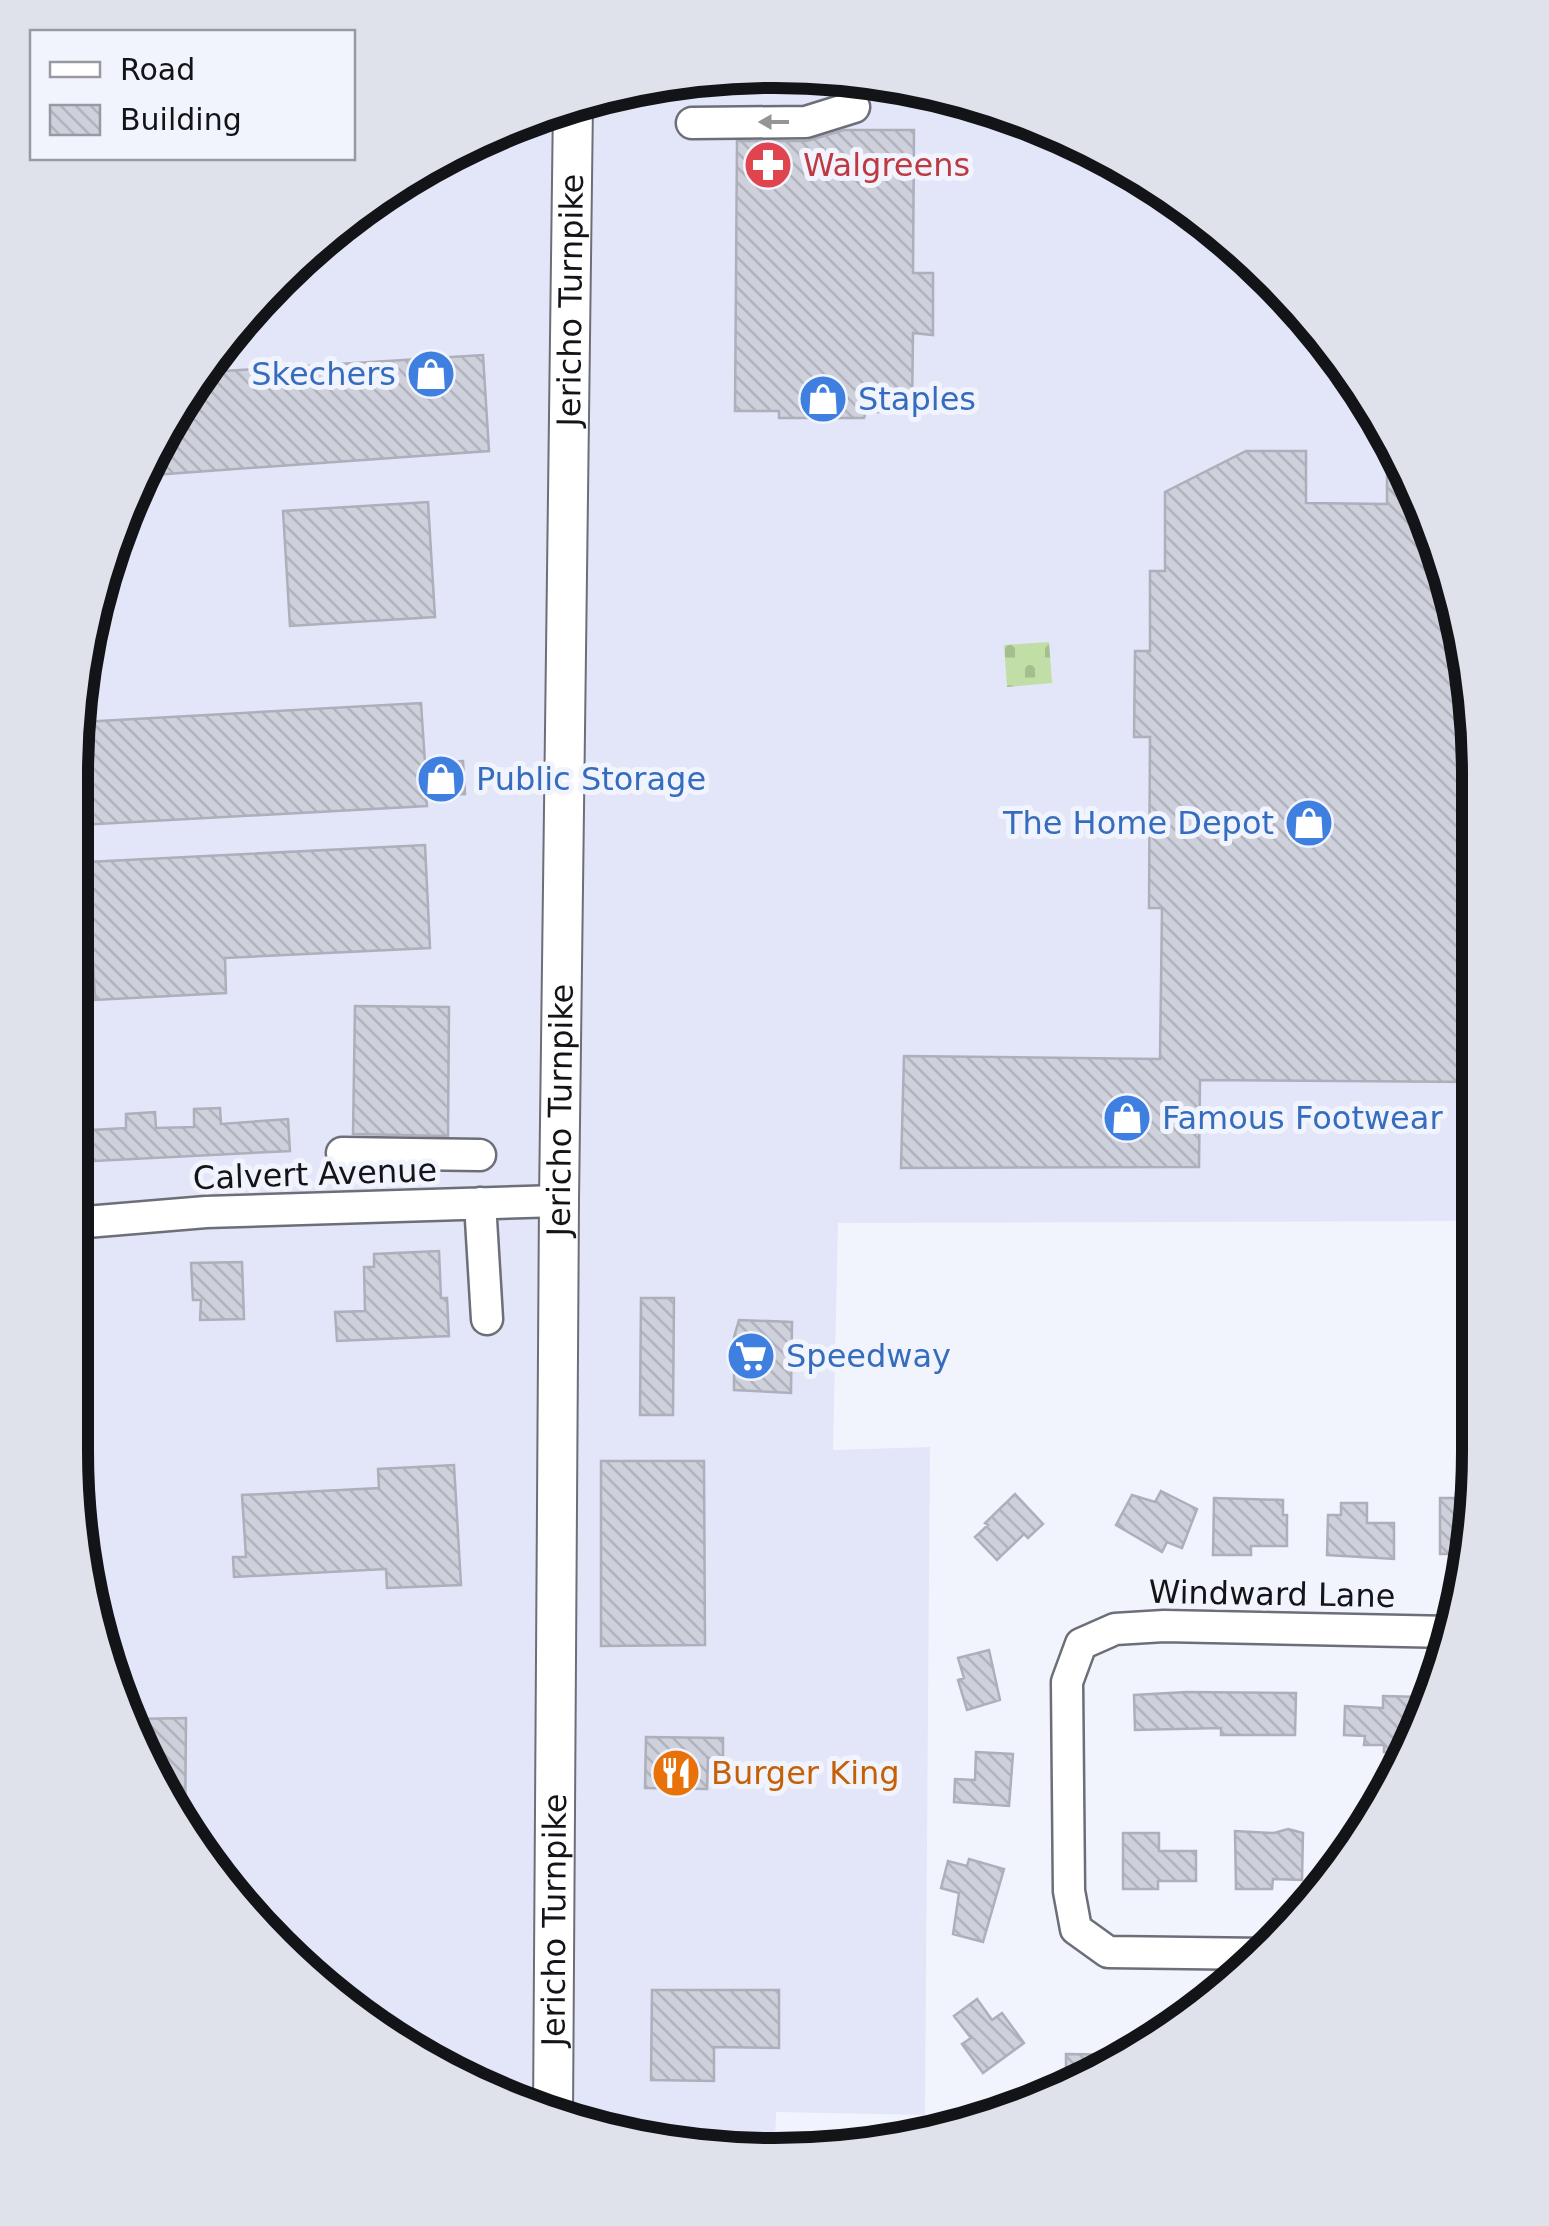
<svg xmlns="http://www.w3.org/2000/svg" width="1549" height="2226" font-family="'DejaVu Sans',sans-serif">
<defs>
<pattern id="cemetery-stones" width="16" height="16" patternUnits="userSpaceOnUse" patternTransform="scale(2.5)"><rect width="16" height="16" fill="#c0dea5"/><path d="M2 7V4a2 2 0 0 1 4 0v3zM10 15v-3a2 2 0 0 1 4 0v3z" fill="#a4be8d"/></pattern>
<pattern id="building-back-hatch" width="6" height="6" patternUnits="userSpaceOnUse" patternTransform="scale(2.5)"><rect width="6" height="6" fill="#ced0dc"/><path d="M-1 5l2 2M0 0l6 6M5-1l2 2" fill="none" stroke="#b0b2bc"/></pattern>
</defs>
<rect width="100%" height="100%" fill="#f2f4fd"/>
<!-- built -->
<path fill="#e3e6f9" d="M775 70 912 84 1045 124 1166 189 1273 277 1406 462 1466 638 1475 1221 838 1223 833 1450 930 1447 925 2115 776 2112 775 2147 683 2150 504 2102 310 1982 188 1842 94 1634 70 1451 83 638 143 462 277 276 384 188 505 123 638 83Z"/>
<!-- cemetery -->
<path fill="url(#cemetery-stones)" d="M1049 642 1052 683 1007 687 1004 645Z"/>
<!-- building -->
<path fill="url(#building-back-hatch)" stroke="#adafba" stroke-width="2.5" d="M844 130H914L913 273H933V335L913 333 912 412H866L864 418H779V411H735L737 141H807Z
M483 355 489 451 138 476 143 462 208 372Z
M1387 436 1406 462 1409 500H1419L1466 638 1473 1082 1200 1080 1199 1167 901 1168 904 1056 1160 1059 1162 908H1149L1150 737H1134L1135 651H1150V571H1165V492L1246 451H1306V503L1387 504Z
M428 502 435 617 290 626 283 511Z
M421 703 425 763 463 761 465 794 426 796 427 806 80 825 82 722Z
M425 845 430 948 225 958 226 993 95 1000 88 862Z
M355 1006 449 1007 448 1136 353 1134Z
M220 1108 221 1124 288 1119 290 1151 75 1162V1131L126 1128V1114L155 1112 156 1128 194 1127V1109Z
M439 1251 441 1298H447L449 1336 337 1341 335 1312 365 1311 364 1267H374V1254Z
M242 1262 244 1319 200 1320 201 1300H193L191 1263Z
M641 1298H674L673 1415H640Z
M739 1320 792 1322 791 1393 734 1390V1337Z
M601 1461H704L705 1645 601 1646Z
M454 1465 461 1585 387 1588 386 1569 234 1577 233 1557H246L242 1495 379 1488 378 1469Z
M1161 1491 1197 1509 1182 1548 1167 1542 1162 1552 1116 1525 1132 1495 1155 1502Z
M1015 1494 1043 1524 1028 1538 1024 1534 997 1560 975 1537 988 1525 985 1523Z
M1214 1498 1283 1500V1515H1287V1546H1251V1555H1213Z
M1440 1498H1474L1469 1554H1440Z
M1341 1503H1367V1523H1394V1559L1327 1555 1328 1515H1341Z
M989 1650 1000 1700 967 1710 958 1680 964 1678 958 1658Z
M1187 1692 1296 1693 1295 1735H1221V1728L1135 1730 1134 1695Z
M1383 1696 1422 1697 1420 1731 1408 1753 1384 1752V1745H1364L1365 1736 1344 1735 1345 1706 1383 1708Z
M186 1718 185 1835 133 1719Z
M646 1737 723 1738V1759L708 1758 707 1789 645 1788Z
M976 1752 1013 1754 1009 1806 954 1802 955 1779 975 1780Z
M1288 1829 1303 1833 1302 1880 1273 1879 1272 1889H1236L1235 1831 1274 1833Z
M1123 1833H1159V1851H1196V1881H1158V1889H1123Z
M969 1859 1004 1869 983 1942 953 1934 959 1893 941 1888 948 1861 967 1866Z
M652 1990H779V2048L714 2047V2081L651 2080Z
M977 1999 992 2020 1002 2013 1024 2043 983 2073 962 2044 971 2038 954 2016Z
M1066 2054 1126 2055 1087 2083 1066 2090Z"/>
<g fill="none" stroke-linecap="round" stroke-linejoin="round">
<!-- minor casing -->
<g stroke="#6c6e78" stroke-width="35">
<path id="minor" d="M692 123 806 122 854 107
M342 1153 480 1155
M480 1203 487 1319
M74 1223 206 1212 559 1201
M1266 1954 1108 1952 1076 1929 1069 1891 1067 1682 1081 1644 1115 1629 1164 1626 1452 1632"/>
</g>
<!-- major casing -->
<g stroke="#6c6e78" stroke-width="42">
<g id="major">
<path id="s1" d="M553 2115 559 1201 573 103"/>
</g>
</g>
<!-- minor -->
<use href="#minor" stroke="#fff" stroke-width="30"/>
<!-- major -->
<use href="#major" stroke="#fff" stroke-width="38"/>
</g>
<!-- one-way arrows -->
<defs><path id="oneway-solid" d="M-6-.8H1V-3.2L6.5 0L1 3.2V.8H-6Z" transform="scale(2.5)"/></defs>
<use fill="#959597" href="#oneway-solid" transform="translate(774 122) rotate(180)"/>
<!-- icons -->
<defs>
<g id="pharmacy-disc" transform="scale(2.5)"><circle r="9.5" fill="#e0444e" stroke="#f2f4fd"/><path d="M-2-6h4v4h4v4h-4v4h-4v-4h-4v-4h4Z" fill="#fff"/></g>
<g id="shop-disc" transform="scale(2.5)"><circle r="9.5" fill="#3f7fe0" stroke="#f2f4fd"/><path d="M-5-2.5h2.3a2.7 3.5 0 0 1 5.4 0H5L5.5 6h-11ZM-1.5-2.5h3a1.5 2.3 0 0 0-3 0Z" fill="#fff"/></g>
<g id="supermarket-disc" transform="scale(2.5)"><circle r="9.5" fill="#3f7fe0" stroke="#f2f4fd"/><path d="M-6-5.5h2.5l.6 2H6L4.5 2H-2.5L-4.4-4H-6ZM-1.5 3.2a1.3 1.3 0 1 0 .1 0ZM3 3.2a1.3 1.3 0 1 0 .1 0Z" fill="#fff"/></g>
<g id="restaurant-disc" transform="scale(2.5)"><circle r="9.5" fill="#e8710a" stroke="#f2f4fd"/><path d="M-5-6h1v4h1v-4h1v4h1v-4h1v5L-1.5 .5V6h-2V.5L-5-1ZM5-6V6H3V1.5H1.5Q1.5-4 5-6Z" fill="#fff"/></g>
</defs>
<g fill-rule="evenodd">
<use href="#pharmacy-disc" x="768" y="165"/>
<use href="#shop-disc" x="431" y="374"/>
<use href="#shop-disc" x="823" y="399"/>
<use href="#shop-disc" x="441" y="779"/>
<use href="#shop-disc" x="1309" y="823"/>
<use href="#shop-disc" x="1127" y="1118"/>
<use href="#supermarket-disc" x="751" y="1356"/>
<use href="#restaurant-disc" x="676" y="1773"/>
</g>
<g text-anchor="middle" stroke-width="10" stroke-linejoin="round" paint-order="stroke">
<!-- health labels -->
<g font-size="32" fill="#be3a42" stroke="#f2f4fd" text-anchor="start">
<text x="803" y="176">Walgreens</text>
</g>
<!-- street labels -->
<g font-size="32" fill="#131418" stroke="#f2f4fd">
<text dy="11" stroke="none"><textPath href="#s1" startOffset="1815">Jericho Turnpike</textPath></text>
<text dy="11" stroke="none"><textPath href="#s1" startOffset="1005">Jericho Turnpike</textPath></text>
<text transform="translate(315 1174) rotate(-2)" y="11">Calvert Avenue</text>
<text transform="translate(1272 1594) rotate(1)" y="11">Windward Lane</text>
<text dy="11" stroke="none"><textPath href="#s1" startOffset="195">Jericho Turnpike</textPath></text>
</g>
<!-- shop labels -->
<g font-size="32" fill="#366cbe" stroke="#f2f4fd" text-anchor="start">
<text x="396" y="385" text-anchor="end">Skechers</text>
<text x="858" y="410">Staples</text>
<text x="476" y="790">Public Storage</text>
<text x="1274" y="834" text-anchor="end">The Home Depot</text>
<text x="1162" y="1129">Famous Footwear</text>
<text x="786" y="1367">Speedway</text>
</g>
<!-- food labels -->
<g font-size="32" fill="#c56008" stroke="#f2f4fd" text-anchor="start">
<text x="711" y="1784">Burger King</text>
</g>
</g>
<!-- crop -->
<path d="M0 0H1549V2226H0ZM775 88H775A687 687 0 0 1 1462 775V1451A687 687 0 0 1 775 2138H775A687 687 0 0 1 88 1451V775A687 687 0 0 1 775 88Z" fill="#e0e2eb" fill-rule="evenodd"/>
<path fill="none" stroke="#131418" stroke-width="12" d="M775 88H775A687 687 0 0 1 1462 775V1451A687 687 0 0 1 775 2138H775A687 687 0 0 1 88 1451V775A687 687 0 0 1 775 88Z"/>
<!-- legend -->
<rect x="30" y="30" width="325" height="130" fill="#f2f4fd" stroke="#999aa1" stroke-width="2.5"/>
<rect x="50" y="62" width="50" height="15" fill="#ffffff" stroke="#999aa1" stroke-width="2.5"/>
<text x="120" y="80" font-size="30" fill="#131418">Road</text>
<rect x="50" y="105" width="50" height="30" fill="url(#building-back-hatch)" stroke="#999aa1" stroke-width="2.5"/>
<text x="120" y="130" font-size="30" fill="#131418">Building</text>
</svg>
